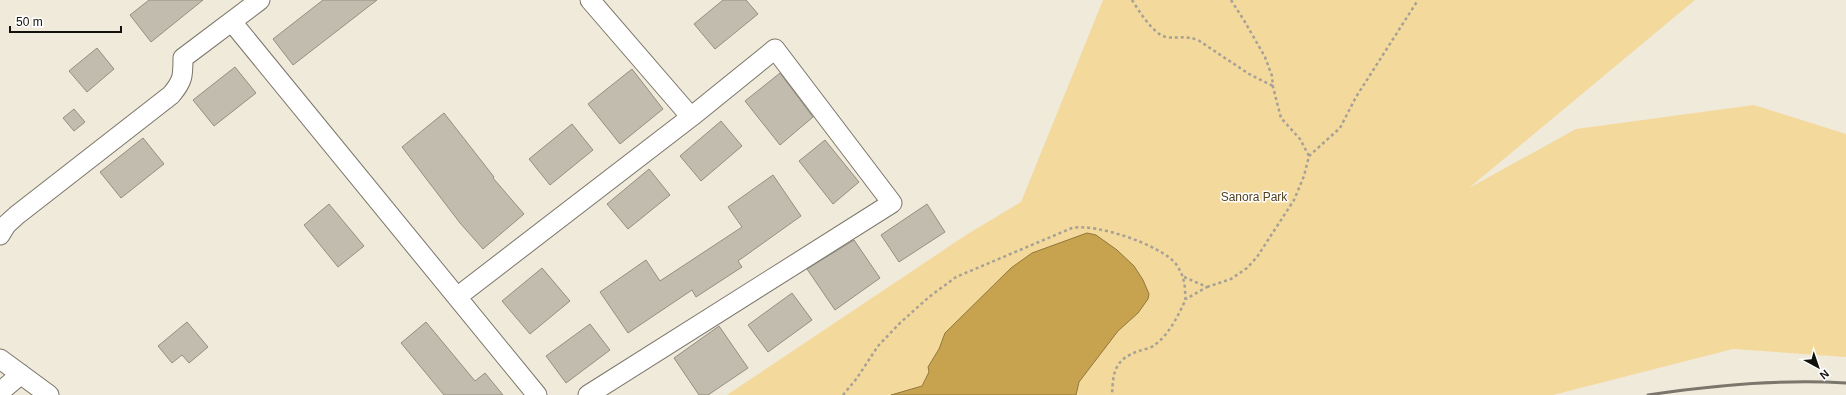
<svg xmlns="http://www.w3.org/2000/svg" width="1846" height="395" font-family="Helvetica,sans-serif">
<rect width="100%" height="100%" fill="#f0eadb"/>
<!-- green -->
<path fill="#f4d99d" d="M1103 0H1695L1469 188 1576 129 1754 105 1846 134V357L1733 349 1553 395H727L966 235 1021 202Z"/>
<!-- water -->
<path fill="#c8a34f" stroke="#92773b" d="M1087 233 1096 235 1117 250 1134 266 1143 280 1149 294 1148 299 1138 313 1118 331 1079 382 1076 395H891L922 386 929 372 928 367 939 349 945 333 1011 268 1032 253Z"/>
<!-- building -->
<path fill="#c2bcae" stroke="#958f82" d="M149 0H203L151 42 130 15Z
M323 0H377L293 65 273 39Z
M723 0H746L758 14 715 49 694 24Z
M97 48 114 69 87 92 69 71Z
M235 67 256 93 214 126 193 100Z
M632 69 663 109 620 144 588 104Z
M780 73 813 117 780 145 745 101Z
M74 109 85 122 74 131 63 118Z
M444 113 494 177 493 178 524 214 483 249 460 223 402 147Z
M721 121 742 146 701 181 680 156Z
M572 124 593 150 550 185 529 159Z
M143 138 164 164 121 198 100 172Z
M825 140 859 182 833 204 799 161Z
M649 169 670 195 628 229 607 204Z
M773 175 801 216 738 261 742 267 696 297 692 290 628 333 600 292 646 260 660 281 742 227 728 207Z
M329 204 364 246 338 267 304 225Z
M927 204 945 232 899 262 881 235Z
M854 240 880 278 835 310 807 269Z
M542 268 570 301 530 334 502 301Z
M792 293 812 320 768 352 748 325Z
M187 322 208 347 189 363 182 355 172 363 158 346Z
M426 322 475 381 485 373 503 395H444L401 343Z
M590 324 610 350 566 383 546 356Z
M719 326 748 368 708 395H699L674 358Z"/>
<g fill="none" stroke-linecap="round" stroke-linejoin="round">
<!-- minor casing -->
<g stroke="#7b7569" stroke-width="21">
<path id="minor" d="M590 0 691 117
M232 22 537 395
M0 235 6 225 17 215 171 95C183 81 183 76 183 58L260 0
M457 297 691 117 775 49 892 203 588 395
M0 359 49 395
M0 392 21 374"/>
</g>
<!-- path -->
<path stroke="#a6a195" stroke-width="2.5" stroke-dasharray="3 3" stroke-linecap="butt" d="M1132 0C1139 11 1153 34 1166 37 1178 39 1184 35 1198 40L1249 74 1273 86
M1231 0 1245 22 1265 57 1272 76 1273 87 1281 118 1300 139 1309 156
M1184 277 1207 287 1186 299
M1207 287 1231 279 1247 268 1257 257 1294 200 1304 176 1309 156 1340 128 1356 97 1418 0
M843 395 857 378 878 346 900 323 929 297 956 277 1072 228C1096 223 1161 245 1176 264 1182 273 1184 279 1185 289 1185 294 1186 298 1185 301 1178 316 1169 334 1156 344 1152 348 1144 349 1139 351 1115 359 1113 371 1112 395"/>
<!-- minor -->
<use href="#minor" stroke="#fff" stroke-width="19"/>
<!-- rail -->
<path stroke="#7a766c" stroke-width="3" d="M1648 395C1714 385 1780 379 1846 383"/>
</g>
<g text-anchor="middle" stroke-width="3" stroke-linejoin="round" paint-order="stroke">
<!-- park labels -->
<g font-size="12" fill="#51411d" stroke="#fff">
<text x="1254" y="201">Sanora Park</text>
</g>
</g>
<!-- north arrow -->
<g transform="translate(1818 367) rotate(140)" stroke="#ffffff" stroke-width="3" paint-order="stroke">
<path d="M0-3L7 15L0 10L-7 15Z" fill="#13110c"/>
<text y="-6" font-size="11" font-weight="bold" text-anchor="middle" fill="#13110c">N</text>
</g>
<!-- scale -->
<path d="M10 26v6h111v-6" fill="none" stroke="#13110c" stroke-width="2"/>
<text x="16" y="26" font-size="12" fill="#13110c" stroke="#ffffff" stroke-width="3" paint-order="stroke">50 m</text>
</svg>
